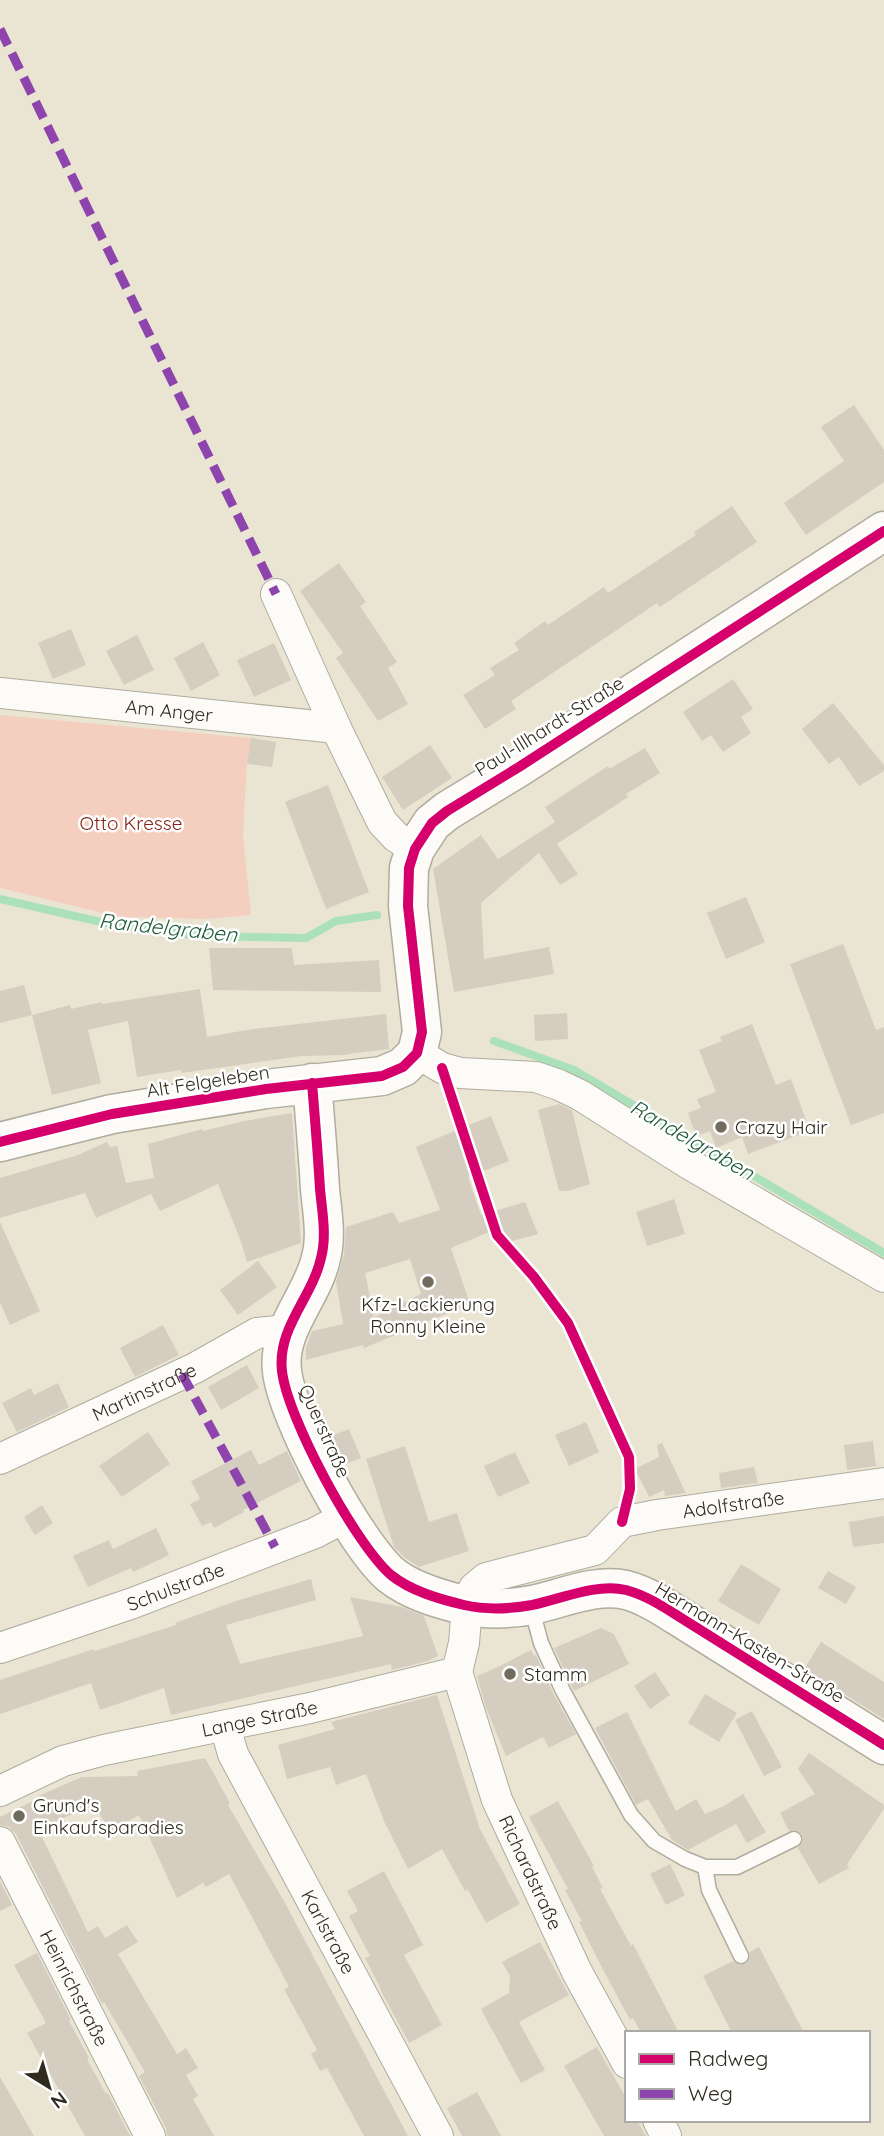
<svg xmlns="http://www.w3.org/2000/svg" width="884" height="2136" font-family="Quicksand,sans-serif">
<rect width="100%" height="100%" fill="#eae5d2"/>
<!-- green -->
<path fill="#f4cfc0" d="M0 715 251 738 247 764 243 834 251 915 207 919 119 917 0 888Z"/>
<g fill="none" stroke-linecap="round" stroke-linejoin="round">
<!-- stream -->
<path stroke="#aae0ba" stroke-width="8" d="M0 899 114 925 201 936 306 938 336 921 377 915
M494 1041 574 1070 884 1253"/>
</g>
<!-- building -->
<path fill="#d5cdc0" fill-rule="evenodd" d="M854 405 884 450V482L806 535 784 503 844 461 821 427Z
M732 506 757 542 660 607 657 603 511 701 516 709 485 729 463 695 495 675 490 668 519 650 514 643 545 621 548 625 604 587 608 593 696 535 694 532Z
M339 563 366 602 360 606 397 662 388 668 408 704 378 721 336 658 343 653 300 591Z
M71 629 86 665 53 679 38 643Z
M137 635 154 670 124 685 106 651Z
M203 642 220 675 191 691 174 658Z
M274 643 291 680 254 697 237 660Z
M733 679 753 709 741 717 751 733 723 752 711 735 702 741 683 712Z
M833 703 884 765V771L859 786 839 757 829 764 802 729Z
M251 738 276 742 272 767 247 764Z
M430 745 452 778 403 810 382 777Z
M645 748 660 773 626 794 628 797 557 844 578 874 560 885 539 853 481 903 484 959 549 947 554 974 454 992 433 869 481 835 498 859 555 822 545 807 608 766 609 769Z
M328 785 369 892 326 909 285 802Z
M746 897 765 942 726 959 707 913Z
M843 944 876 1030 884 1027V1113L851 1125 790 964Z
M209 948H292L294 965 379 960 381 992 213 990Z
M24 985 32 1015 0 1023V991Z
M200 989 207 1037 253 1029 386 1014 389 1049 348 1054V1055L301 1056 181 1073V1070L137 1077 128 1021 88 1030 101 1083 52 1095 32 1015 70 1005 71 1009 102 1002V1004Z
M567 1013 568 1039 535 1041 534 1015Z
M752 1024 776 1085 791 1079 810 1131 748 1154 742 1137 716 1148 710 1131 696 1136 688 1113 701 1108 697 1099 716 1092 699 1050 722 1041 720 1037Z
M559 1104 572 1110 590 1184 568 1191H559L538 1110Z
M292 1113 301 1243 247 1262 240 1239 218 1184 160 1211 151 1194 96 1218 85 1193 0 1218V1178L78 1155 107 1142 110 1147 117 1146 126 1183 154 1178 148 1144 202 1129 203 1131 244 1121Z
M491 1116 509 1161 468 1177 481 1215 525 1202 538 1234 509 1242 501 1227 451 1248 470 1304 364 1348 363 1345 306 1360V1347L312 1331 343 1324 336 1282 344 1254 346 1227 393 1212 399 1223 440 1210 416 1147ZM410 1259 421 1294 374 1317 365 1273Z
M674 1199 685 1234 647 1246 636 1212Z
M0 1222 40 1311 10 1325 0 1302Z
M258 1261 277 1287 238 1315 220 1290Z
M163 1325 179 1355 135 1377 120 1348Z
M247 1365 259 1388 221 1410 208 1387Z
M58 1383 69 1407 17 1432 2 1403 31 1388 34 1395Z
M586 1422 599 1452 569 1466 555 1435Z
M349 1429 361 1458 343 1465 328 1437Z
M148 1432 170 1464 122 1497 99 1466Z
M873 1441 876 1466 847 1470 844 1445Z
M662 1443 686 1493 665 1496 664 1490 649 1497 635 1469 659 1457 657 1445Z
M405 1446 429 1522 457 1513 469 1551 419 1567 405 1558 394 1547 366 1459Z
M251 1450 259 1465 287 1451 301 1481 243 1510 244 1512 214 1528 211 1522 202 1526 190 1504 200 1499 191 1481Z
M515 1452 530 1483 498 1497 484 1466Z
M754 1467 758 1483 721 1488 719 1473Z
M42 1505 53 1523 35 1535 24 1517Z
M884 1516V1543L853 1547 849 1522Z
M156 1528 169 1555 133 1572 131 1568 88 1587 73 1556 109 1540 113 1549Z
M741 1564 781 1589 759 1625 718 1601Z
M828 1571 856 1587 846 1604 818 1588Z
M311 1579 316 1600 226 1625 240 1664 363 1636 350 1597 402 1607 424 1616 438 1656 428 1661 392 1670 391 1664 171 1715 164 1688 100 1710 91 1683 0 1714V1680L94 1649 95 1651 176 1625 175 1623 236 1601Z
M601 1628 614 1634 629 1664 574 1691 554 1648Z
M821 1642 884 1682V1719L804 1669Z
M531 1650 534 1656 536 1655 554 1695 576 1734 549 1748 543 1737 506 1756 486 1708 477 1676 500 1666Z
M655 1672 670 1695 650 1709 634 1686Z
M705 1694 737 1713 719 1742 688 1723Z
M437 1695 480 1829 520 1904 486 1923 468 1890 465 1891 442 1849 408 1869 384 1821 366 1774 336 1785 330 1767 287 1779 278 1745 335 1729 331 1722Z
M752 1711 782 1767 764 1776 735 1720Z
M627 1712 676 1811 696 1799 705 1814 724 1806 743 1794 766 1832 747 1843 736 1824 688 1850 672 1840 648 1799 636 1805 595 1728Z
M809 1753 884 1805V1809L847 1864 849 1868 819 1884 798 1848 803 1840 802 1834 795 1830 789 1831 780 1813 815 1794 798 1769Z
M205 1758 230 1803 228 1805 284 1901 408 2136H364L327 2068 320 2071 311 2054 317 2050 284 1989 289 1987 229 1874 206 1887 203 1883 177 1898 139 1815 110 1831 94 1805 38 1829 88 1932 98 1926 105 1938 127 1925 138 1942 118 1954 177 2054 186 2048 198 2068 186 2075 198 2096 193 2099 214 2136H167L166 2128 139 2076 145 2072 104 2002 102 2004 16 1834 9 1827 0 1825V1817L39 1798 38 1796 82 1777 138 1776 137 1771Z
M558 1801 594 1866 592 1867 603 1888 600 1889 631 1946 633 1944 679 2033H641L633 2018 630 2020 599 1962 579 1922 582 1921 565 1890 568 1889 529 1817Z
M670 1864 685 1895 666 1905 650 1874Z
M384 1871 423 1945 404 1955 442 2025 409 2043 380 1989H381L365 1958 370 1956 349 1916 358 1911 347 1891Z
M0 1881 12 1905 0 1911Z
M540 1942 569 1995 519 2022 545 2070 521 2083 481 2009 509 1993 510 1976 502 1962Z
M759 1947 804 2033H732L703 1976 733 1961 740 1965 746 1964 750 1957V1952Z
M37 1953 71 2020 69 2021 89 2058 87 2059 106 2094 108 2093 130 2136H85L27 2033 46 2023 14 1965Z
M597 2047 625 2096 627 2120H637L646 2136H604L564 2066Z
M0 2077 34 2136H0Z
M477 2092 492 2119 501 2136H462L447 2108Z"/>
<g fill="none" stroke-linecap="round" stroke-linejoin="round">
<!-- lane casing -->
<g stroke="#b0ac9e" stroke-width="17">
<path id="lane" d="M531 1606 541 1643 563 1691 631 1815 654 1841 685 1859 705 1867H737L794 1839
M705 1867 709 1890 741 1956"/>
</g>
<!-- street casing -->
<g stroke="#b0ac9e" stroke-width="32">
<g id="street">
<path d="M276 594 336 728 382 822 396 837 415 849"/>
<path id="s1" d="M0 693 336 728"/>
<path d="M417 1053 442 1068 460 1073 536 1077 559 1085 580 1095 689 1164 884 1277"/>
<path id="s2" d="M0 1459 195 1368 257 1333 287 1330"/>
<path id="s3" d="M0 1648 133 1603 315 1533 347 1516"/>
<path id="s4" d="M457 1672 497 1800 577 1972 627 2063"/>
<path id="s5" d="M225 1726 233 1754 438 2136"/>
<path id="s6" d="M0 1791 63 1761 104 1750 310 1708 457 1672 464 1643 467 1606 474 1588 486 1578 595 1550 622 1522 657 1515 884 1483"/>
<path id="s7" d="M0 1842 150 2136"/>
<path d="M658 2120 666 2136"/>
</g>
</g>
<!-- secondary casing -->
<g stroke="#b0ac9e" stroke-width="41">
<path id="secondary" d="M312 1083C315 1119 318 1154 320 1189 322 1211 327 1236 321 1258 312 1298 277 1328 282 1371 287 1417 355 1544 391 1575 411 1591 439 1599 464 1605 486 1610 510 1609 532 1605 561 1599 596 1583 626 1590 645 1595 662 1606 678 1616L884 1745
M0 1142 112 1114 266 1089 382 1076 403 1067 417 1053 422 1032 408 906 409 868 415 849 432 823 447 811 519 767 884 531"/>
</g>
<!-- lane -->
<use href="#lane" stroke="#fcfbf8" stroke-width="14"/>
<!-- street -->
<use href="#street" stroke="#fcfbf8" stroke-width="30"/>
<!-- secondary -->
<use href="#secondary" stroke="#fcfbf8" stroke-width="38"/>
<!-- quiet -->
<path stroke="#8e44ad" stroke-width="9" stroke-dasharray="18 9" stroke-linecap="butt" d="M0 29 276 594
M182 1374 275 1547"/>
<!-- cycleway casing -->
<g stroke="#fff" stroke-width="15">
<path id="cycleway" d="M442 1068 497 1235 534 1277 568 1323 629 1457 630 1489 622 1522
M312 1083C315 1119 318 1154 320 1189 322 1211 327 1236 321 1258 312 1298 277 1328 282 1371 287 1417 355 1544 391 1575 411 1591 439 1599 464 1605 486 1610 510 1609 532 1605 561 1599 596 1583 626 1590 645 1595 662 1606 678 1616L884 1745
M0 1142 112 1114 266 1089 382 1076 403 1067 417 1053 422 1032 408 906 409 868 415 849 432 823 447 811 519 767 884 531"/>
</g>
<!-- cycleway -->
<use href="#cycleway" stroke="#d6006c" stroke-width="10"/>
</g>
<!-- markers -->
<g fill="#706c5d" stroke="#fff" stroke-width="2.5">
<circle cx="721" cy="1127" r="7"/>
<circle cx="428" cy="1282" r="7"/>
<circle cx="510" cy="1674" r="7"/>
<circle cx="19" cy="1816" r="7"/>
</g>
<g text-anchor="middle" stroke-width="5" stroke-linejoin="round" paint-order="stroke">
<!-- street labels -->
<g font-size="19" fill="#2f2b1e" stroke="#fff">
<text dy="7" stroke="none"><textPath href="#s1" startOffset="170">Am Anger</textPath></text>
<text transform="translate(549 726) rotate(-32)" y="7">Paul-Illhardt-Straße</text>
<text transform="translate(208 1081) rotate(-9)" y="7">Alt Felgeleben</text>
<text dy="7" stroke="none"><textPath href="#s2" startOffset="159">Martinstraße</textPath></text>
<text transform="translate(325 1431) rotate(66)" y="7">Querstraße</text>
<text dy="7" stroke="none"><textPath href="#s6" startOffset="840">Adolfstraße</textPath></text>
<text dy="7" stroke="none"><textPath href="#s3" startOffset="186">Schulstraße</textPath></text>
<text transform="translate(750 1642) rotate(31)" y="7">Hermann-Kasten-Straße</text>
<text dy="7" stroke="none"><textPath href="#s6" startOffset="271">Lange Straße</textPath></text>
<text dy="7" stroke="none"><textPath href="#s4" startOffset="214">Richardstraße</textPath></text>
<text dy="7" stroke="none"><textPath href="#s5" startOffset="231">Karlstraße</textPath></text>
<text dy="7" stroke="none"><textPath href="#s7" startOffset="164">Heinrichstraße</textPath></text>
</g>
<!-- park labels -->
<g font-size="19" fill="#842416" stroke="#fff">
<text x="131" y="830">Otto Kresse</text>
</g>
<!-- poi labels -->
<g font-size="19" fill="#2f2b1e" stroke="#fff" text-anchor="start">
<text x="735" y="1134">Crazy Hair</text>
<text x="428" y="1311" text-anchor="middle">Kfz-Lackierung<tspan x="428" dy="22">Ronny Kleine</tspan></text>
<text x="524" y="1681">Stamm</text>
<text x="33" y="1812">Grund's<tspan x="33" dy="22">Einkaufsparadies</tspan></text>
</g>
<!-- water labels -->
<g font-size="21" font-style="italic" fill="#215b3c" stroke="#fff">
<text transform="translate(168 928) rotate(6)" y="7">Randelgraben</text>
<text transform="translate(692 1140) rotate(30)" y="7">Randelgraben</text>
</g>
</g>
<!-- legend -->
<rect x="625" y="2031" width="245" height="91" fill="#ffffff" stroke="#acaaa5" stroke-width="2"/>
<rect x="639" y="2054" width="35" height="10" fill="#d6006c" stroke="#acaaa5" stroke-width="2"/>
<text x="688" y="2066" font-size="21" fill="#2f2b1e">Radweg</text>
<rect x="639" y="2089" width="35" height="10" fill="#8e44ad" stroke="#acaaa5" stroke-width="2"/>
<text x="688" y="2101" font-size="21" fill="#2f2b1e">Weg</text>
<!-- north arrow -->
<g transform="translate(49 2087) rotate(143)" stroke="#ffffff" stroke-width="5" paint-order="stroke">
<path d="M0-5L12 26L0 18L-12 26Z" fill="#2f2b1e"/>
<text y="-10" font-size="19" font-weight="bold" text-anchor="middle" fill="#2f2b1e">N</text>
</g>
</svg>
